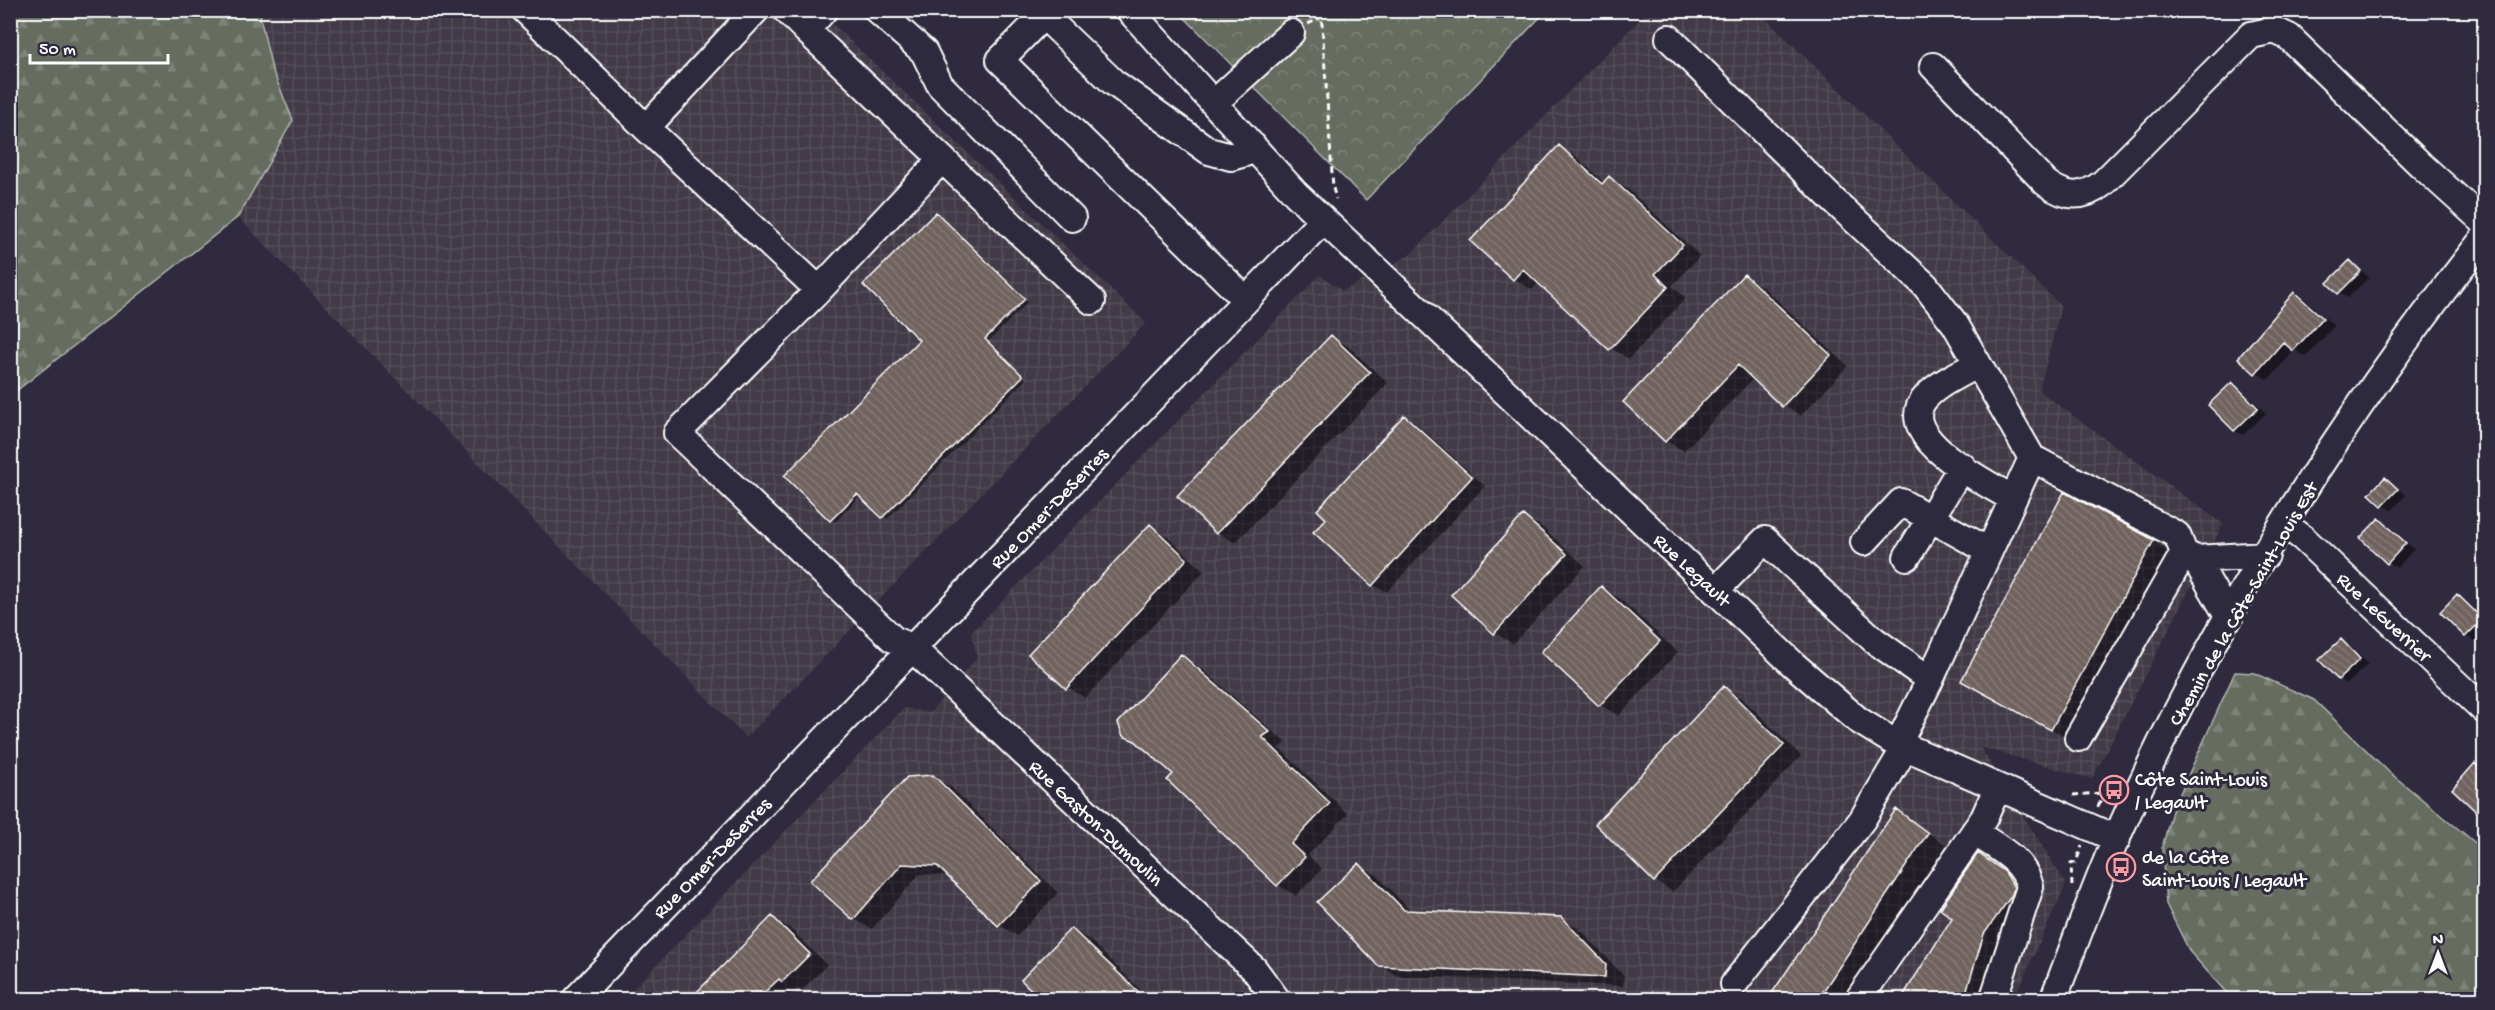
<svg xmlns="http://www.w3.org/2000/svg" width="2495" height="1010" font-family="'Gochi Hand',sans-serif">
<defs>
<pattern id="industrial-grid" width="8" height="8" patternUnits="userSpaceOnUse" patternTransform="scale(1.5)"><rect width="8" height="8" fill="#423b47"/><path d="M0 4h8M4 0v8" fill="none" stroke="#554f59"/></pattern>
<pattern id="forest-firs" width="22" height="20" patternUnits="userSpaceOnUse" patternTransform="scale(1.5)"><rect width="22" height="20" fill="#666d60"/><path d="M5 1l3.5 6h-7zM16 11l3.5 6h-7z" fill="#7d8378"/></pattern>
<pattern id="park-crowns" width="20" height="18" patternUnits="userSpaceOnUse" patternTransform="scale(1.5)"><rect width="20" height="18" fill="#666d60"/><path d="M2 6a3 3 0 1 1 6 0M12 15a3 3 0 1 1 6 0" fill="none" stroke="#7d8378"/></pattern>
<pattern id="building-back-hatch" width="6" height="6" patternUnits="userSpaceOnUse" patternTransform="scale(1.5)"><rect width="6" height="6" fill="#6f625e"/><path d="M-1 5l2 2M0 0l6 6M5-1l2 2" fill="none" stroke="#857a76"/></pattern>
</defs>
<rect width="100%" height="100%" fill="#2f2a3d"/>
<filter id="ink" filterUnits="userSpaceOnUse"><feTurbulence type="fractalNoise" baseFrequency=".0167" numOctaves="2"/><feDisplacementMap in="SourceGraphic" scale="12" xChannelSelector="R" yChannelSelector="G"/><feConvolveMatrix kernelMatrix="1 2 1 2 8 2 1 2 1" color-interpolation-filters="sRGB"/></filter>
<g filter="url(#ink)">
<!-- industrial -->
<path fill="url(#industrial-grid)" d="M263 11H819L1146 323 746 738 238 217 293 120 272 69 260 16Z
M1648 11H1758L2061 306 2039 391 2223 524 2092 779 1980 747 2066 884 2014 999 623 1000 904 708 930 713 977 657 971 633 1320 275 1343 291 1410 255Z"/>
<!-- forest -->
<path fill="url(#forest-firs)" stroke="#b2b6b0" stroke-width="1.5" d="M11 10 263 11 260 17 272 69 293 120 238 217 11 395Z
M2235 672 2254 673 2314 700 2389 772 2484 850V999H2232L2190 952 2166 904 2162 848 2172 811Z"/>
<!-- park -->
<path fill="url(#park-crowns)" stroke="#b2b6b0" stroke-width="1.5" d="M1178 11H1546L1366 200Z"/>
<!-- shadow -->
<path fill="#0007" d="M1559 147 1577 157 1605 183 1610 178 1628 189 1700 256 1672 286 1686 298 1629 359 1610 348 1539 282 1532 290 1514 279 1472 241Z
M936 213 1028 302 988 342 1026 379 887 519 861 495 835 522 831 520 921 340Z
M2350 262 2369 277 2348 298 2339 292Z
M1745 276 1763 287 1848 366 1801 416 1783 405 1754 378 1684 451 1666 441Z
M2294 294 2307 301 2334 326 2306 357 2295 350 2268 380 2256 372 2268 326 2266 325Z
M1331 337 1349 347 1388 383 1235 543 1217 532Z
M2232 383 2241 389 2266 413 2243 435 2234 430Z
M1405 417 1418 425 1485 486 1387 592 1373 585 1328 519Z
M2385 479 2406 495 2392 510 2383 505Z
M1524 517 1542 527 1585 566 1513 644 1495 633 1453 595Z
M2379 520 2414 549 2397 568 2388 563Z
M1150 526 1168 537 1204 571 1085 698 1067 687Z
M2153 541 2171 552 2070 739 1981 691Z
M1602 588 1620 599 1678 652 1619 716 1600 705 1543 652Z
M2458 596 2482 614 2484 611V639L2480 644 2466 636 2442 612Z
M2342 641 2350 646 2368 664 2347 684 2338 679Z
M1181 656 1200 667 1286 743 1279 748 1348 814 1308 855 1322 869 1296 896 1278 885 1169 780 1175 774Z
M1724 688 1742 698 1801 756 1673 892 1655 881Z
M2476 765 2484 770V816L2482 814Z
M932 777 951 787 1058 893 1017 936 999 925 948 876 920 874 872 929 854 919Z
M1896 811 1946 845 1843 1000H1769Z
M1979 855 2018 881 2025 903 1998 942 1980 1000H1903L1954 918Z
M1359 865 1377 875 1412 912 1561 919 1580 929 1624 976 1623 986 1398 976 1379 965Z
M772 918 790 928 827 965 801 991 797 989 786 1000H692Z
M1072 930 1090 940 1151 1000H1044L1023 980Z"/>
<!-- building -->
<path fill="url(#building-back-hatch)" stroke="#fff" stroke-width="1.5" d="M1559 145 1602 184 1609 176 1683 245 1655 274 1668 287 1609 350 1523 269 1513 280 1470 241Z
M936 212 1025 299 985 339 1023 376 882 518 857 494 830 521 784 476 919 340 863 285Z
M2350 260 2361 271 2338 294 2327 283Z
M1744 274 1831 355 1782 407 1738 365 1665 442 1623 402Z
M2294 292 2323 318 2293 351 2283 342 2255 374 2238 358Z
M1331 335 1370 372 1216 534 1177 496Z
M2232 382 2258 408 2234 431 2208 405Z
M1404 415 1472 477 1372 586 1313 532 1326 519 1317 510Z
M2385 477 2398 489 2382 506 2369 494Z
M2064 492 2154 540 2051 730 1961 681Z
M1523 515 1567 554 1494 634 1451 595Z
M2379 518 2406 543 2387 564 2360 538Z
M1150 524 1187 559 1066 689 1028 654Z
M1601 586 1660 641 1599 706 1541 652Z
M2457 594 2483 619 2465 637 2440 612Z
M2341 639 2360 659 2338 680 2319 660Z
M1181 654 1270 732 1262 737 1330 803 1291 844 1305 857 1277 886 1167 780 1173 774 1135 741 1123 736 1118 723Z
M1724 686 1784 745 1654 882 1595 824Z
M2475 763 2484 772V819L2452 789Z
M933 775 1041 881 998 926 937 866 902 864 853 920 810 881 907 777Z
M1896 809 1928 833 1818 999H1768Z
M1978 853 2005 872 2014 887 2012 895 1984 934 1964 999H1901L1952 918 1940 909Z
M1359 863 1404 910 1561 917 1606 964 1605 977 1378 966 1317 902Z
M772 916 810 954 782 982 779 979 757 999H690Z
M1071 928 1146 999H1041L1021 980Z"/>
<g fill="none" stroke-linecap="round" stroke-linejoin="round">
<!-- minor casing -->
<g stroke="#fff" stroke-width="30">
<path id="minor" d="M525 10 646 128 756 10
M786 10 806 30
M824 10 806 30 1092 301
M877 10 924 52 940 85 1072 218
M1038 10 1113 82 1209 151 1231 157 1245 153 1253 146
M1129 10 1296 194 1794 665 1858 720 1892 741 2117 839
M1043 16 1000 60 1245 299
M1669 38 1834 201 1925 285 1955 324 2032 458
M1933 66 2046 183C2066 198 2083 199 2103 183L2251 35 2274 30 2289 37 2421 165 2484 222
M1214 103 1291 33
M646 128 819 290 942 159
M819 290 677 433 893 639 912 648 1254 969 1277 1000
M1978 364C1962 373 1940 382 1927 396 1888 436 1988 483 2013 499
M2284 524 2303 538 2484 710
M1864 542 1901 502 1989 551
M1907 557 1962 466
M1715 591 1765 540 1874 640 1930 680 1898 744
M2229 618 2195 559 2266 555
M1930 680 2032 458 2177 535 2184 553
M2078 738 2184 553 2195 559
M1974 832C1996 847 2024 859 2030 887L1993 1000
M1734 984 1862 820 1905 748
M575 1000 1323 220
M1858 1000 1984 818 1997 789
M2053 1000C2074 946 2093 892 2116 839 2211 624 2339 421 2484 238"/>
</g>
<!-- path -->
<path stroke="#fff" stroke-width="3" stroke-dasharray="6 4.5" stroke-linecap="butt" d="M1321 10 1333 188 1336 199
M1308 24 1320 18
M2073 795 2102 793 2112 800
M2098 807 2103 796
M2072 886 2071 864 2076 862 2082 846"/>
<!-- minor -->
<use href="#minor" stroke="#2f2a3d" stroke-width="26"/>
</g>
</g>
<!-- icons -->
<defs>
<g id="bus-ring" transform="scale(1.5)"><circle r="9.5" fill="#2f2a3d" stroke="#ff9aa2" stroke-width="1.5"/><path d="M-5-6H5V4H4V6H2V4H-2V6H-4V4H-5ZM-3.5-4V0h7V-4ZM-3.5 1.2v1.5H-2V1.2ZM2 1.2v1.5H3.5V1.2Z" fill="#ff9aa2"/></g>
</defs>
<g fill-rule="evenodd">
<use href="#bus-ring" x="2114" y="790"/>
<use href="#bus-ring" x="2121" y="867"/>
</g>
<g text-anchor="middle" stroke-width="6" stroke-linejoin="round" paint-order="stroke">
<!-- street labels -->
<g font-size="20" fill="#fff" stroke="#2f2a3d">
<text transform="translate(1048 507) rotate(-46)" y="7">Rue Omer-DeSerres</text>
<text transform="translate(1693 569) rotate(43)" y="7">Rue Legault</text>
<text transform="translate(2242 603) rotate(-60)" y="7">Chemin de la Côte-Saint-Louis Est</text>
<text transform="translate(2385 616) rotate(43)" y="7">Rue LeGuerrier</text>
<text transform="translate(1097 822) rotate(43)" y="7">Rue Gaston-Dumoulin</text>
<text transform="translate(711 857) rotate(-46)" y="7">Rue Omer-DeSerres</text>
</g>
<!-- poi labels -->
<g font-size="20" fill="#fff" stroke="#2f2a3d" text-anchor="start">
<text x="2135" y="785">Côte Saint-Louis<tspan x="2135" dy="23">/ Legault</tspan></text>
<text x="2142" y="863">de la Côte<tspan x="2142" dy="23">Saint-Louis / Legault</tspan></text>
</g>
</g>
<!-- margin -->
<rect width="2495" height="1010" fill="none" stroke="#2f2a3d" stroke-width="36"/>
<rect x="18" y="18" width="2459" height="974" fill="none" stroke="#fff" stroke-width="2" filter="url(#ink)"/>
<!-- north arrow -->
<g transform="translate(2438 953)" stroke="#2f2a3d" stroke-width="4.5" paint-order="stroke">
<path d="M0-4.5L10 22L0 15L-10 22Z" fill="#ffffff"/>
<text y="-9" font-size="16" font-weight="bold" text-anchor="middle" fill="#ffffff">N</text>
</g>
<!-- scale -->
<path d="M30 54v9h138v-9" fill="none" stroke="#ffffff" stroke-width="3"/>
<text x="39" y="54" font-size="18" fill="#ffffff" stroke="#2f2a3d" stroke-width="4.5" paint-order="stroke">50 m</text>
</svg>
